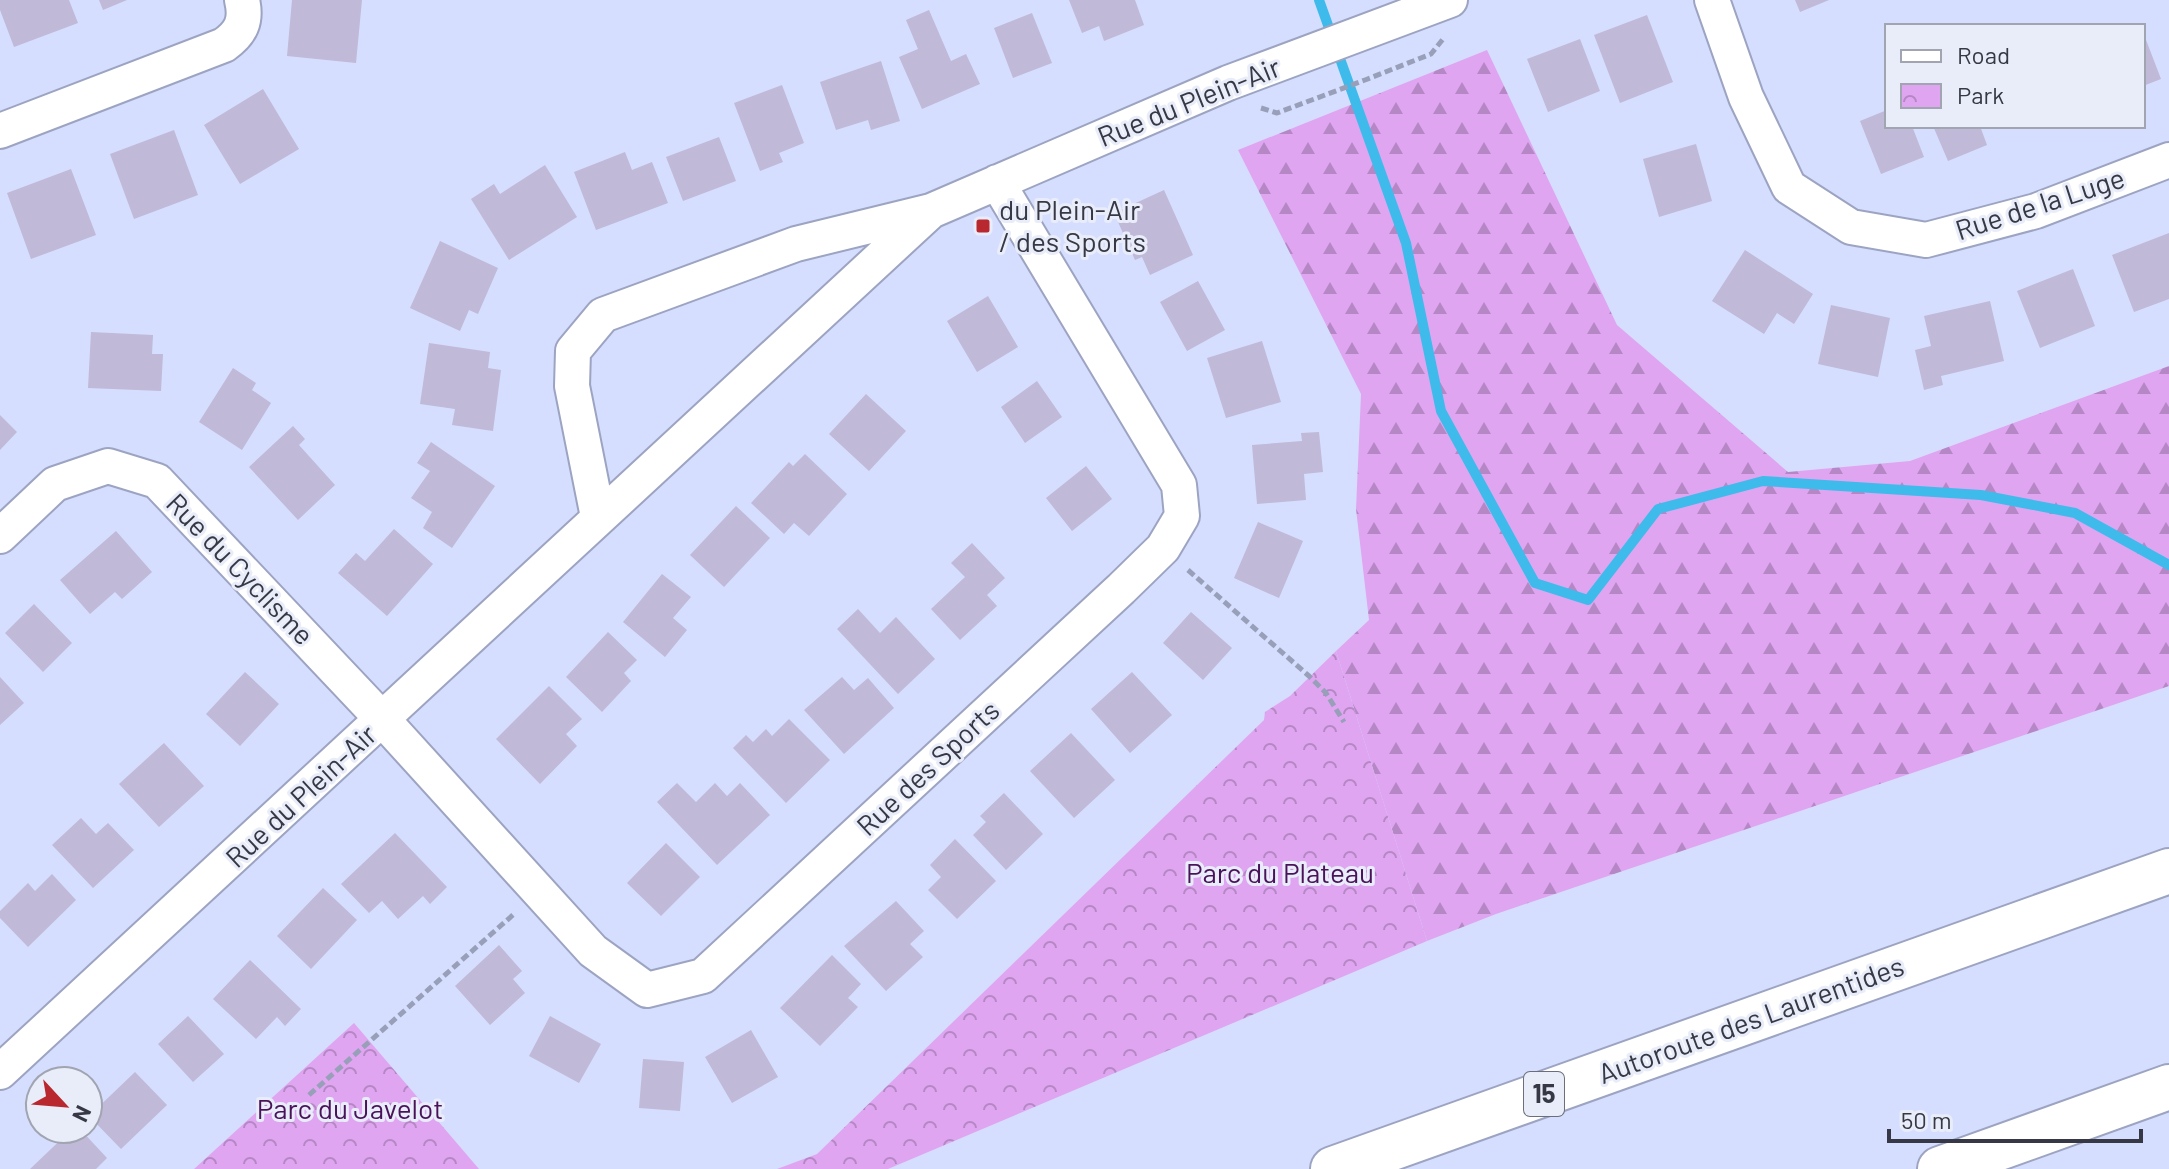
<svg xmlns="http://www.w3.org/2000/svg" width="2169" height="1169" font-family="Barlow,sans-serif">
<defs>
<pattern id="forest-firs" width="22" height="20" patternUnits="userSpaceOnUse" patternTransform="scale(2)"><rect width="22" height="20" fill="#dfa5f1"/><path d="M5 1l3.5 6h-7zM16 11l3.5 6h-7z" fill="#b687c5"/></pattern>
<pattern id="park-crowns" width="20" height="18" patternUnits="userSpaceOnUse" patternTransform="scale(2)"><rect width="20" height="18" fill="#dfa5f1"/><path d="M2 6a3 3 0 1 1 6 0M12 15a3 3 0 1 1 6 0" fill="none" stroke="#b687c5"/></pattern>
</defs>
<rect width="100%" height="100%" fill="#d5defe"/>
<!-- forest -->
<path fill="url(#forest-firs)" d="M1487 50 1617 325 1788 472 1910 461 2169 366V686L1496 914 1427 941 1336 651 1369 620 1356 509 1361 394 1238 150Z"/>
<!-- park -->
<path fill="url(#park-crowns)" d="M1336 651 1427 941 888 1169H777L817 1154 1264 720 1265 712 1290 696Z
M354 1023 479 1169H194Z"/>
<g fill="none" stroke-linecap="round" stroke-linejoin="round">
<!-- stream -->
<path stroke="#3ebbeb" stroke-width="10" d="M1319 0 1406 243 1441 411 1535 583 1588 600 1658 509 1763 481 1981 495 2075 513 2169 565"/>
</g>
<!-- building -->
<path fill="#c0b9d8" d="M0 0H69L78 23 14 47 0 10Z
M99 0H127L103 10Z
M292 0H362L356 63 287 56Z
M1069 0H1135L1144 25 1104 41 1099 26 1082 33Z
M1795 0H1829L1800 12Z
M929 10 951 61 966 54 980 84 922 109 899 57 918 49 906 20Z
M1032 13 1052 63 1013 78 994 28Z
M1647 15 1673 82 1620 103 1594 35Z
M2143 32 2161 79 2143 86Z
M1580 39 1600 91 1548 112 1527 59Z
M881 61 900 121 871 130 868 120 836 130 820 82Z
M782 85 804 143 779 153 783 162 760 171 734 103Z
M263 89 299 149 240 184 204 125Z
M1887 110V126H1912L1924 157 1881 174 1860 121Z
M1933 126H1980L1987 145 1948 161Z
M174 130 198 195 134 219 110 154Z
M719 137 736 181 683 201 666 157Z
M1696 144 1712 201 1659 217 1643 159Z
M625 152 632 170 652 162 668 203 596 230 574 172Z
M545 165 577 217 509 260 471 199 494 184 500 194Z
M71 169 96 235 31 259 7 193Z
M1164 190 1193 255 1150 275 1142 257 1135 260 1114 213Z
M2169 233V299L2134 312 2112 255Z
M440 241 498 268 478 314 469 310 460 331 410 308Z
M1745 250 1813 294 1794 324 1777 313 1764 334 1712 301Z
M2073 269 2095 326 2040 348 2017 291Z
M1198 281 1225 330 1187 351 1160 302Z
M988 296 1018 347 977 372 947 321Z
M1990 301 2004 361 1941 376 1943 385 1924 390 1915 350 1931 346 1924 316Z
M1831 305 1890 318 1878 377 1818 364Z
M91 332 153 335 152 354H163L161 391 88 388Z
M1262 341 1281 402 1226 418 1207 358Z
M429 343 490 352 488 368 501 370 493 431 452 425 455 409 420 404Z
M233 368 256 383 252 390 271 403 242 450 199 422Z
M1037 381 1062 417 1025 443 1001 407Z
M866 394 906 431 869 471 829 434Z
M0 415 17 432 0 450Z
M293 426 305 439 299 445 335 485 298 520 249 467Z
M1319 432 1323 472 1304 474 1306 500 1257 504 1252 445 1302 441 1301 433Z
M431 442 495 486 452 548 423 528 432 512 411 498 430 471 417 463Z
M805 454 847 494 809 536 794 523 784 534 751 503 789 462 793 466Z
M1086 466 1112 499 1072 531 1046 498Z
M736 506 770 538 724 587 690 555Z
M1258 522 1303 541 1279 598 1234 578Z
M394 529 433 564 387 616 338 573 356 553 365 561Z
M116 531 152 572 122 599 115 592 90 614 60 580Z
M972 543 1005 578 987 595 997 606 960 640 931 609 965 577 951 563Z
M662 574 691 597 673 618 687 630 665 657 623 622Z
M34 604 72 643 43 672 5 633Z
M858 609 880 633 896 617 935 659 898 694 837 629Z
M1191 612 1232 648 1203 680 1163 643Z
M608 632 637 660 624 673 631 681 602 712 566 677Z
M245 672 279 704 240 746 206 714Z
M1132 672 1172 715 1130 753 1091 709Z
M0 677 24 703 0 725Z
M842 677 854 690 868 678 894 708 844 754 804 710Z
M549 686 582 719 566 734 577 746 540 784 496 739Z
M789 719 830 760 786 803 733 748 746 735 753 742 766 729 772 736Z
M1071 733 1115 780 1074 818 1030 771Z
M164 743 204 786 159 827 119 784Z
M677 783 696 802 715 783 727 796 740 783 770 815 717 865 657 802Z
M1004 793 1043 834 1006 870 973 835 986 822 980 816Z
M81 818 96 834 108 823 134 850 93 888 52 845Z
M395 833 447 887 430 904 423 896 398 919 382 901 369 913 341 884Z
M955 839 996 881 957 919 928 890 941 877 930 865Z
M666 843 700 877 661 916 627 883Z
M52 874 76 900 28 947 0 918V911L28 883 35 891Z
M323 888 357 920 311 969 277 936Z
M896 901 924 931 910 944 923 957 886 991 844 946Z
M499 945 522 971 513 979 525 993 490 1025 455 986Z
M832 955 861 984 848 998 858 1007 820 1046 780 1008Z
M250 960 301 1009 285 1026 277 1017 256 1039 213 999Z
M188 1016 224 1054 193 1082 158 1044Z
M550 1016 601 1044 579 1083 529 1056Z
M751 1030 778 1077 732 1103 705 1057Z
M643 1059 684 1062 680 1111 639 1108Z
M135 1072 167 1105 121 1149 89 1116Z
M72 1129H80L107 1158 96 1169H30Z"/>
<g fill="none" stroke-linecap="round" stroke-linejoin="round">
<!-- minor casing -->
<g stroke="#9ca4c2" stroke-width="38">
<path id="minor" d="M1712 0 1746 97 1789 187 1851 227 1926 240 2036 211 2169 160
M0 131 224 45C241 33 247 21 242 0
M598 517 572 386 573 351 603 315 796 244 931 211 1228 83 1450 0
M0 536 55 484 108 466 157 481 383 720 593 951 647 990 703 976 1121 589 1163 548 1182 516 1179 485 997 182
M0 1072 931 211"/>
</g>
<!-- motorway casing -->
<g stroke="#9ca4c2" stroke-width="48">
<path id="motorway" d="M1333 1169 2169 871
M1940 1169 2169 1087"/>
</g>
<!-- path -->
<path stroke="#989fb8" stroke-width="5" stroke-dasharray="8 4" stroke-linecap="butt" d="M1261 108 1277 113 1365 80 1431 54 1443 39
M1188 570 1309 676 1326 693 1344 722
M309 1095 514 914"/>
<!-- minor -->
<use href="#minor" stroke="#fff" stroke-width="34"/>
<!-- motorway -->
<use href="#motorway" stroke="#fff" stroke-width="44"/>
</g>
<!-- markers -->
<rect fill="#b8282e" stroke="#e9ecf9" stroke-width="3" x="975" y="218" width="16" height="16" rx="4"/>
<g text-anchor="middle" stroke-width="6" stroke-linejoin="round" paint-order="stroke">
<!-- shield labels -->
<rect fill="#e9ecf9" stroke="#6c6f7b" stroke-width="2" x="1524" y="1072" width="40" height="44" rx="6"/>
<g font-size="26" font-weight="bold" fill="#363945">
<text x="1544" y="1103">15</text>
</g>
<!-- street labels -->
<g font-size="28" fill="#363945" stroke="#e9ecf9">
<text transform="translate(1189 102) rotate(-22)" y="10">Rue du Plein-Air</text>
<text transform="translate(2040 204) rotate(-18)" y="10">Rue de la Luge</text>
<text transform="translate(240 569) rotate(46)" y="10">Rue du Cyclisme</text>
<text transform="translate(928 768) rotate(-43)" y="10">Rue des Sports</text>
<text transform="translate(301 796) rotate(-43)" y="10">Rue du Plein-Air</text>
<text transform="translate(1751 1020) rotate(-20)" y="10">Autoroute des Laurentides</text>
</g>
<!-- poi labels -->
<g font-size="28" fill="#363945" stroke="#e9ecf9" text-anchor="start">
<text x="999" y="220">du Plein-Air<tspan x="999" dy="32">/ des Sports</tspan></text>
</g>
<!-- park labels -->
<g font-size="28" fill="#491259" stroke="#e9ecf9">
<text x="1280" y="883">Parc du Plateau</text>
<text x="350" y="1119">Parc du Javelot</text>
</g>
</g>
<!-- legend -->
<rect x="1885" y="24" width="260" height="104" fill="#e9ecf9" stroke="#a1a4b1" stroke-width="2"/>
<rect x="1901" y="50" width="40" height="12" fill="#ffffff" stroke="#a1a4b1" stroke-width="2"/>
<text x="1957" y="64" font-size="24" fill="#363945">Road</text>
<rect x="1901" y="84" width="40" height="24" fill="url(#park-crowns)" stroke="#a1a4b1" stroke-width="2"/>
<text x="1957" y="104" font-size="24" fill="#363945">Park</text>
<!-- north arrow -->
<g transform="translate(64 1105) rotate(116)"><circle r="38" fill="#e9ecf9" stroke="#a1a4b1" stroke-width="2"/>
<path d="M0-6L14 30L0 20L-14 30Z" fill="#b8282e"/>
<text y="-12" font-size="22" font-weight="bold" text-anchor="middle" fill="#363945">N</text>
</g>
<!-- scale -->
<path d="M1889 1129v12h252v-12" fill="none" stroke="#363945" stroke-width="4"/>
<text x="1901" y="1129" font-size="24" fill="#363945" stroke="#e9ecf9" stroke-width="6" paint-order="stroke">50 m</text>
</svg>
